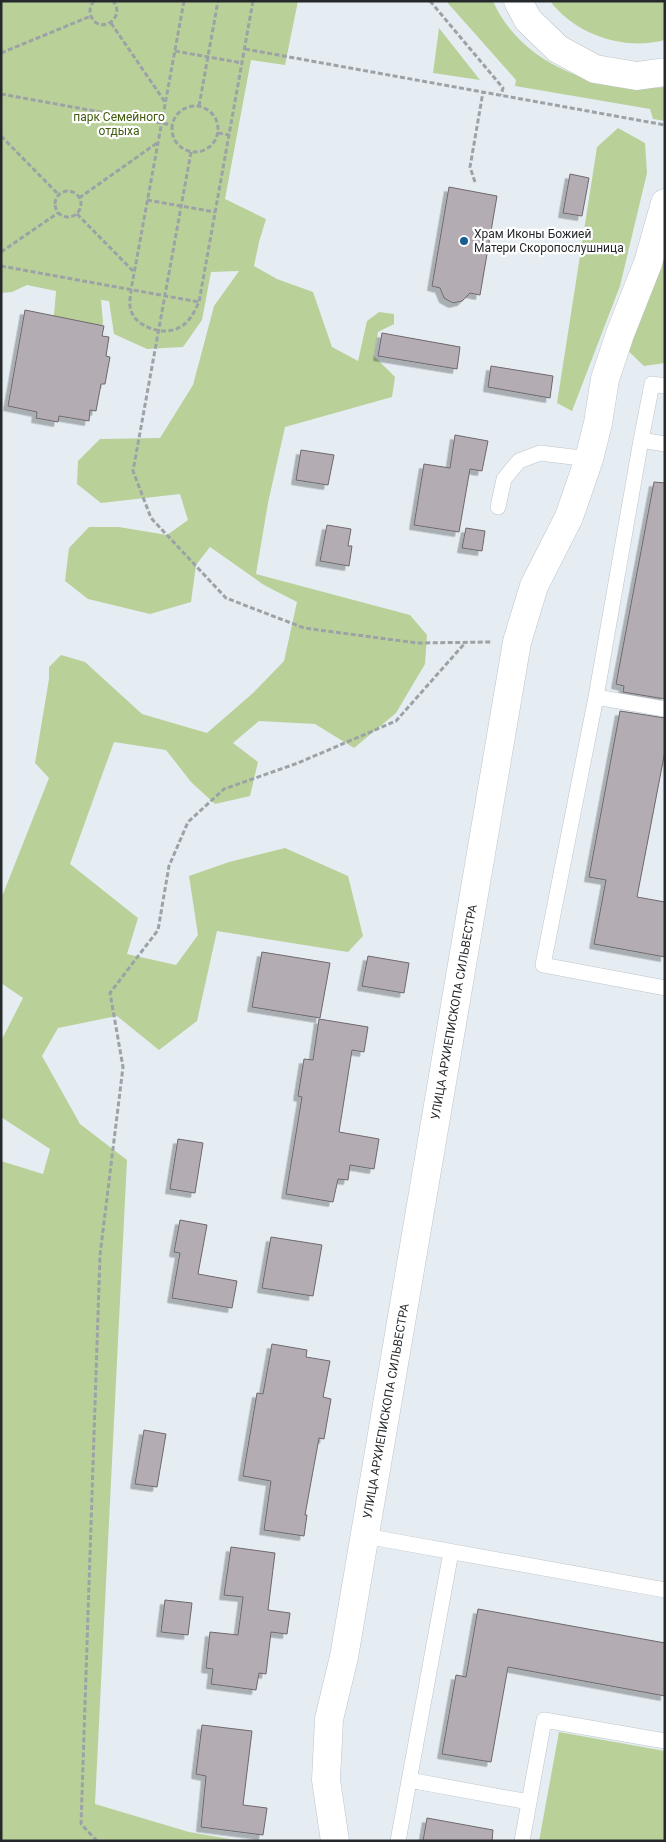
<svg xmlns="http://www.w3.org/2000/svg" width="666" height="1842" font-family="Roboto,sans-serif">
<defs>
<filter id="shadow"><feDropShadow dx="-4.5" dy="4.5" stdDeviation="0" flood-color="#0004"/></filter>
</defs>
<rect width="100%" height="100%" fill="#e5edf3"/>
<!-- green -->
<path fill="#b9d199" d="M1 1H298L285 65 251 60 225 199 266 219 259 242 254 266 277 279 313 292 332 347 358 361 367 321 379 312 394 314V324L378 332 374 356 395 377 392 397 285 427 268 503 256 574 410 615 427 635 425 664 396 713 354 748 315 724 259 721 233 743 258 762 250 796 215 804 191 782 166 750 114 742 70 864 138 918 127 954 176 965 198 935 189 876 229 862 285 848 348 876 363 936 348 952 217 931 197 1021 159 1050 117 1016 58 1028 42 1056 80 1124 127 1160 95 1804 189 1832 241 1841H1V1161L43 1174 50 1149 1 1117V1041L23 998 1 983V899L49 778 35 763 49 679V667L61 655 85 662 142 714 207 733 253 693 284 661 297 602 264 585 210 547 196 565 191 602 150 614 88 599 65 581 69 548 89 527H119L167 535 188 520 180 494 101 503 77 484 78 461 100 439 160 438 193 385 214 306 239 271 211 272 202 320 183 347 147 349 114 334 109 301 101 300 103 322 96 351 52 339 56 291 27 285 12 292 1 293Z
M446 1H493C520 64 600 94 665 87V121L653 119 650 109 515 86 516 80Z
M550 1H665V40C624 51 576 35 550 1Z
M439 28 480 80 433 73Z
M618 128 645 143 647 173 620 286 572 411 557 403 597 147Z
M665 243V363L644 366 625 348Z
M559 1732 665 1751V1841H539Z"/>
<!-- building -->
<path fill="#b3acb2" stroke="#6e686d" filter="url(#shadow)" d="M570 174 589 178 582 216 563 213Z
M449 187 497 196 480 295 470 293 462 301 453 303 444 298 440 288 432 286Z
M25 310 104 326 102 336 109 337 106 356 110 357 105 384H101L96 411 90 410 89 421 59 416 58 422 36 418 37 412 8 406Z
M382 333 460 347 457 369 378 356Z
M491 366 553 376 550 398 488 387Z
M455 435 488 441 482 471 470 469 459 532 414 525 424 464 450 468Z
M301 450 334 455 328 485 296 480Z
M654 482 665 483V699L623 692 624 686 616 684Z
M327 525 351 529 348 546H352L349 566 320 561Z
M466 528 485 531 482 551 462 548Z
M620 711 665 718V751L637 897 665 902V957L594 944 606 880 589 877Z
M262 952 330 963 320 1018 252 1007Z
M368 956 409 963 404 993 362 986Z
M319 1019 368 1027 364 1052 352 1050 339 1132 379 1139 374 1169 350 1165 348 1180 338 1179 333 1202 286 1194 302 1097 298 1096 304 1059 313 1060Z
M178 1139 203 1143 195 1193 170 1189Z
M180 1220 207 1225 198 1274 237 1281 232 1308 172 1298 180 1253 174 1252Z
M271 1237 322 1245 313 1296 262 1288Z
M272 1344 307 1350 306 1357 330 1361 323 1397 331 1399 324 1439 319 1438 305 1515H307L304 1536 264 1530 271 1481 243 1476 257 1393 263 1394Z
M144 1430 166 1434 157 1487 135 1484Z
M231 1547 275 1553 268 1610 290 1613 287 1634 271 1632 266 1674 259 1673 256 1690 211 1684 213 1669 206 1668 210 1632 238 1635 243 1597 224 1595Z
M165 1600 192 1603 188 1635 161 1632Z
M478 1609 665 1643V1696L508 1667 491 1762 442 1754 456 1675 466 1677Z
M202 1725 252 1731 243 1805 267 1808 263 1835 201 1827 206 1776 196 1774Z
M427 1818 493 1830 492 1841H423Z"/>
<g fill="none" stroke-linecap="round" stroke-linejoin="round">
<!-- service casing -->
<g stroke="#bdc4ca" stroke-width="16">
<path id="service" d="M641 440 652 384 665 386
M665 444 641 440 596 697 543 965 665 988
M498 507 504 479 519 461 540 453 589 459
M596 697 665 709
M365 1536 665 1590
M409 1780 529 1802
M398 1841 451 1552
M522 1841 544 1720 665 1741"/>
</g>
<!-- minor casing -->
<g stroke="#bdc4ca" stroke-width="29">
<path id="minor" d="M335 1841 326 1780 329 1719 344 1657 517 642 534 586 569 517 589 459 598 423 605 379 620 334 648 263 665 203"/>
</g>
<!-- secondary casing -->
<g stroke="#bdc4ca" stroke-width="29">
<path id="secondary" d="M518 1 528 20 558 49 595 69 637 76 665 72"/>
</g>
<!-- path -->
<path stroke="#9ca2a6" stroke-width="3" stroke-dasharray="5 2.5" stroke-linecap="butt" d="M94 1C90 6 89 10 91 16 99 36 127 18 113 1
M184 1 131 290C131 295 129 301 130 306 132 327 164 337 180 327 190 322 194 312 199 302L253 1
M430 1 503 88 501 95
M111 23 165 102
M245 49 665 125
M175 51 242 63
M1 53 91 16
M1 94 172 125
M172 129a23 23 0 1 1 46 0a23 23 0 1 1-46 0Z
M199 106 218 1
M218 133 229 135
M1 136 58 194
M191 152 133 471 151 518 226 598 304 628 417 643 492 642
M475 182 470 167 483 92
M55 204a13 13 0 1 1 26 0a13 13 0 1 1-26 0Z
M79 198 157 143
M147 200 215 212
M77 214 135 273
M1 252 58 213
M1 266 199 302
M97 1841 81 1824 100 1255 123 1067 110 993 158 930 169 866 188 822 224 789 298 763 396 721 465 643"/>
<!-- service -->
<use href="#service" stroke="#fff" stroke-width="15"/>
<!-- minor -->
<use href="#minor" stroke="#fff" stroke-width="28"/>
<!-- secondary -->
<use href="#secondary" stroke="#fff" stroke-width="28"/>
</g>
<!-- markers -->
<circle fill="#165e92" stroke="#fff" stroke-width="2" cx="464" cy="241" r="5"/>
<g text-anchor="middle" stroke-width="4.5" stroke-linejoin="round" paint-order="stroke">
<!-- park labels -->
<g font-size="12" fill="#425c0d" stroke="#fff">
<text x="119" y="121">парк Семейного<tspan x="119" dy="14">отдыха</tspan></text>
</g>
<!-- poi labels -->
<g font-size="12" fill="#26292b" stroke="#fff" text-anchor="start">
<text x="474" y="238">Храм Иконы Божией<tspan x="474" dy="14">Матери Скоропослушница</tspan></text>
</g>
<!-- street labels -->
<g font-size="12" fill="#26292b" stroke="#fff">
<text transform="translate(454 1012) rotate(-80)" y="4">УЛИЦА АРХИЕПИСКОПА СИЛЬВЕСТРА</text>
<text transform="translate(386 1411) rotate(-80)" y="4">УЛИЦА АРХИЕПИСКОПА СИЛЬВЕСТРА</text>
</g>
</g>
<!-- border -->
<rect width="666" height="1842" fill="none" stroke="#26292b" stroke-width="5"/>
</svg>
